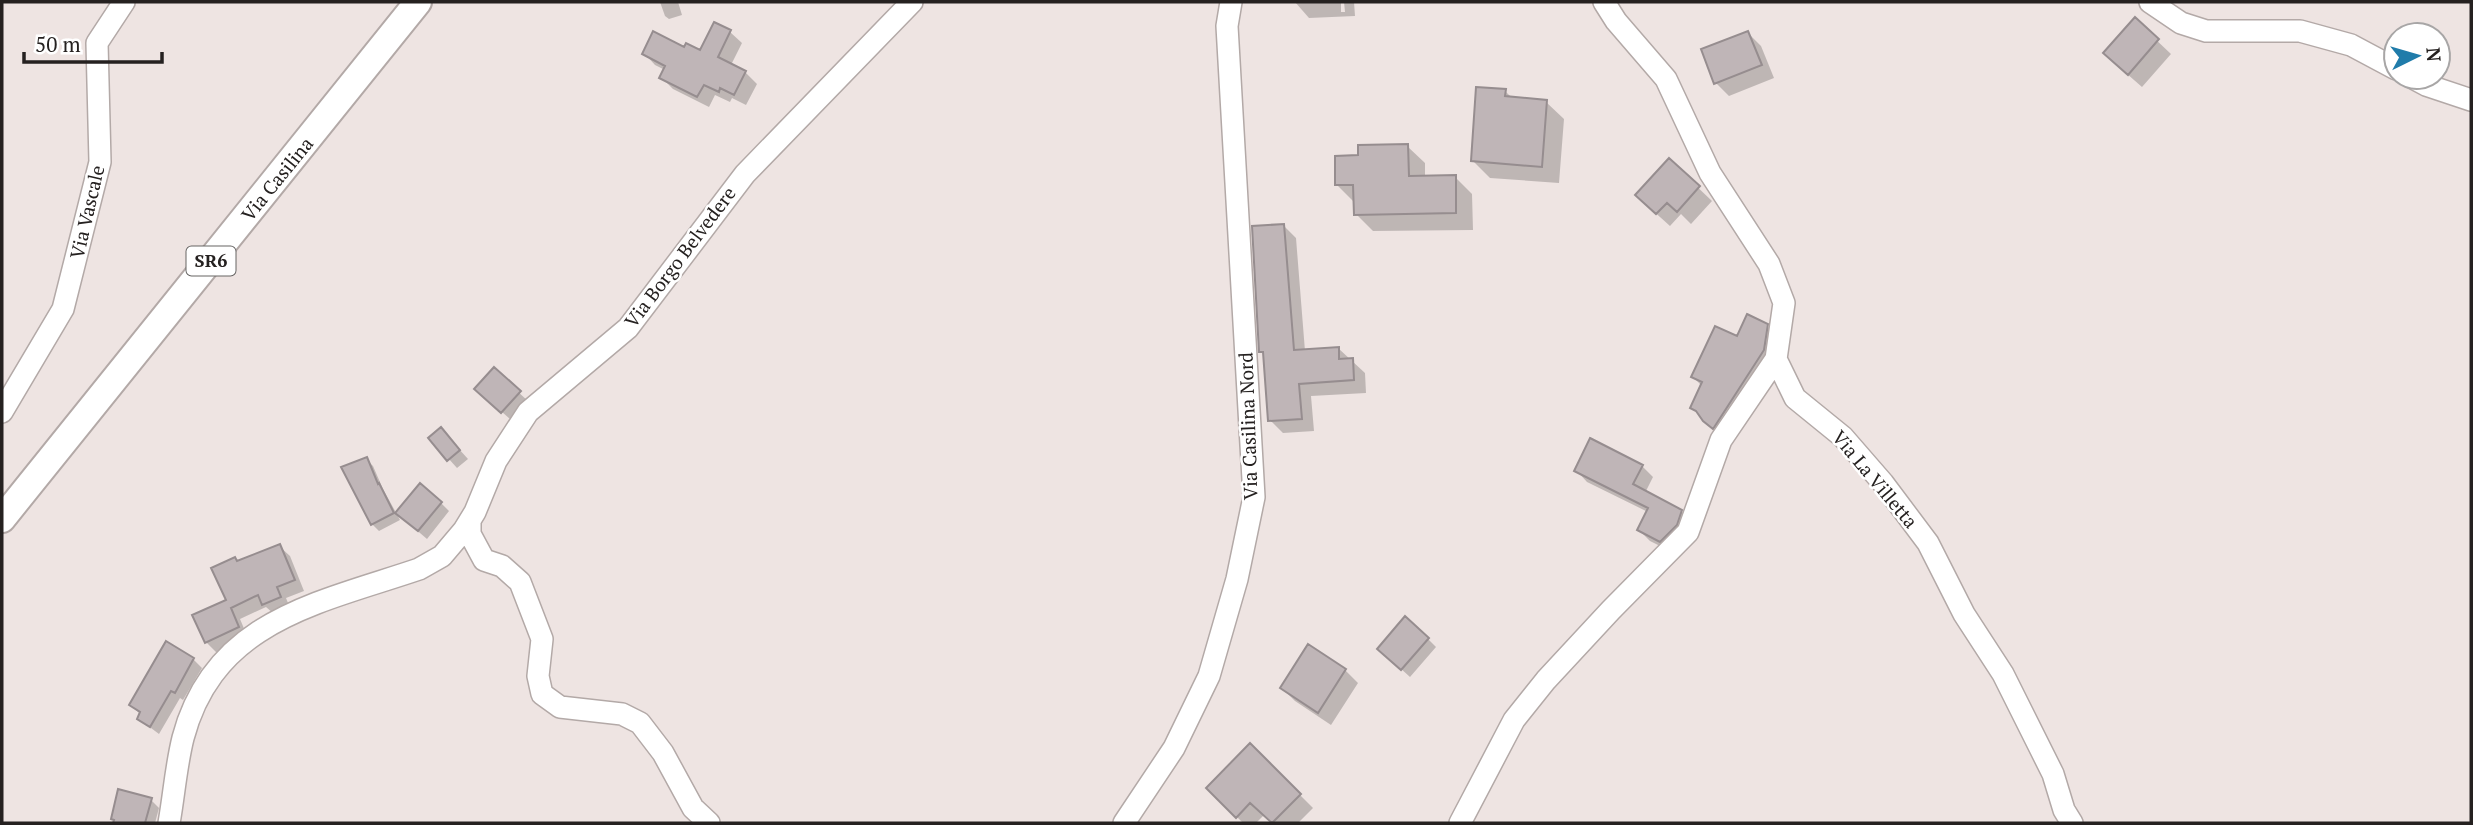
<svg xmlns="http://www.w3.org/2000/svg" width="2473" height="825" font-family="'PT Serif',serif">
<rect width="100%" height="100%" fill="#eee4e2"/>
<!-- shadow -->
<path fill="#0003" d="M660 2H678L682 15 669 19 665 16Z
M1295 2H1341V12H1345L1344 2H1354L1355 16 1309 18Z
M2135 20 2171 54 2142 87 2118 66Z
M715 24 730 32 742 43 731 65 745 72 757 84 746 105 732 98 730 102 715 95 709 107 673 89 662 78 665 70 655 65 644 53 685 50 701 53Z
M1748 33 1761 46 1774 78 1729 96 1716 83Z
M1505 91 1513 99 1546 102 1564 119 1559 183 1490 178 1473 161Z
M1407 146 1425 163V177H1455L1472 194 1473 230 1373 231 1356 214 1354 202 1337 185 1360 157Z
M1669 160 1712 201 1691 224 1681 214 1670 226 1650 208Z
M1283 225 1296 238 1305 351 1338 348 1365 373 1366 393 1311 396 1314 431 1283 433 1270 420 1265 356 1261 351Z
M1767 326 1784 343 1781 368 1731 444 1692 407 1702 386 1693 377Z
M494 370 528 401 511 420 485 397Z
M430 438H449L468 459 457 468Z
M366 459 373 466 383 489 400 520 379 531 372 524Z
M1642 466 1653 477 1645 493 1681 511 1692 522 1672 552 1650 541 1639 530 1648 512 1587 482 1576 470Z
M441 503 449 511 427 539 406 521Z
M279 546 290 556 304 591 286 598 290 608 274 614 266 607 240 619 248 638 217 653 206 642 228 600 238 563Z
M1428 639 1436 647 1410 677 1388 657Z
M1309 646 1345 670 1358 683 1331 725 1295 701 1282 688Z
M193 659 202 668 183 700 180 698 159 734 139 719V713L131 705Z
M1250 745 1313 808 1298 823H1273L1264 815 1256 823H1243L1208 788Z
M151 800 159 808 155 823H115Z"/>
<!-- building -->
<path fill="#bfb5b7" stroke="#968d8f" stroke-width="2" d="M2135 17 2159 39 2128 75 2103 53Z
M714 22 731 30 718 57 746 71 734 95 720 88 719 92 704 85 697 97 659 78 665 66 642 54 653 31 684 47 686 43 700 50Z
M1748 31 1762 65 1714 84 1701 49Z
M1476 87 1506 89 1505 96 1547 100 1542 167 1471 161Z
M1408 144 1409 176 1456 175V213L1354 215 1353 185H1335V156L1358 155V145Z
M1669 158 1700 186 1677 212 1667 203 1656 214 1635 195Z
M1284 224 1294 350 1339 347V359L1353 358 1354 380 1299 384 1302 419 1268 421 1263 352H1259L1252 226Z
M1747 314 1768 324 1764 350 1713 429 1703 421 1696 411 1690 408 1702 382 1691 377 1715 326 1737 336Z
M494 367 521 391 501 413 474 389Z
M441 427 460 450 447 461 428 438Z
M1590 438 1643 465 1633 484 1682 510 1677 525 1660 542 1637 530 1648 508 1574 471Z
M367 457 378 484 379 483 394 513 371 525 341 467Z
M420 483 442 502 418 531 395 513Z
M280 544 295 580 277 587 281 597 262 605 258 595 231 608 239 627 205 643 192 615 226 600 211 568 235 557 237 561Z
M1405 616 1429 638 1401 670 1377 649Z
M166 641 194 658 175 693 171 691 150 727 137 719 140 712 129 705Z
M1308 644 1346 669 1318 713 1280 688Z
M1250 743 1301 794 1272 823 1250 803 1236 818 1206 788Z
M118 789 152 798 145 823H113L114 820 111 819Z"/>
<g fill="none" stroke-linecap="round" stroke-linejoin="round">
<!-- minor casing -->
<g stroke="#b3a9a7" stroke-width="24">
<path id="minor" d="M1604 2 1616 21 1666 79 1710 173 1769 264 1784 303 1776 359 1795 398 1843 437 1883 483 1928 543 1964 614 2003 674 2053 774 2064 810 2072 823
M2150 2 2181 23 2206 31H2300L2351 45 2396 69
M2411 77 2426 85 2471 100
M2 412 63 309 100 162 97 43 124 2
M470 521V534L484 560 502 566 520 582 542 639 538 676 542 694 560 707 622 714 640 723 663 753 693 808 709 823
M169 823C174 795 176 766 183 738 214 620 319 603 419 569L442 556 464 530 475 512 496 461 528 412 628 328 745 174 912 2
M1124 823 1174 748 1209 676 1237 579 1254 497 1227 26 1231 2
M1460 823 1514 720 1546 680 1611 610 1688 532 1721 440 1776 359"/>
</g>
<!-- major casing -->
<g stroke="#b3a9a7" stroke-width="30">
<path id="major" d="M2 519 418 2"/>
</g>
<!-- minor -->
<use href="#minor" stroke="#fff" stroke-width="21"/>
<!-- major -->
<use href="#major" stroke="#fff" stroke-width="26"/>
</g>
<g text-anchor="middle" stroke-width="5" stroke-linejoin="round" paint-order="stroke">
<!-- shield labels -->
<rect fill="#fff" stroke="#666463" stroke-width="2" x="186.5" y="246.5" width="49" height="29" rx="5"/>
<g font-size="18" font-weight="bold" fill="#252120">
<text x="211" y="267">SR6</text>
</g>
<!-- street labels -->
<g font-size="19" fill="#252120" stroke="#fff">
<text transform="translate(277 179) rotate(-51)" y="7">Via Casilina</text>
<text transform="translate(87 212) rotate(-77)" y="7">Via Vascale</text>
<text transform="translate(680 257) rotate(-53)" y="7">Via Borgo Belvedere</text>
<text transform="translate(1248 426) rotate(-92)" y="7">Via Casilina Nord</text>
<text transform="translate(1875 479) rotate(50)" y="7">Via La Villetta</text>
</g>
</g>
<!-- border -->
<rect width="2473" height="825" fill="none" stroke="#252120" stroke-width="7"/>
<!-- north arrow -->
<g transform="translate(2417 56) rotate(85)"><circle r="33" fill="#ffffff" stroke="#a8a6a6" stroke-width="2"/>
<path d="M0-5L12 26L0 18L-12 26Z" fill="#207caa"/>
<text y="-10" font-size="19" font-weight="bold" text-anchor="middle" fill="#252120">N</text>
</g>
<!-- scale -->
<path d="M24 52v10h138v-10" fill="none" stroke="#252120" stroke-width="3.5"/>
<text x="35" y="52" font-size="21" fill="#252120" stroke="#ffffff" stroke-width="5" paint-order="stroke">50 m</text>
</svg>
